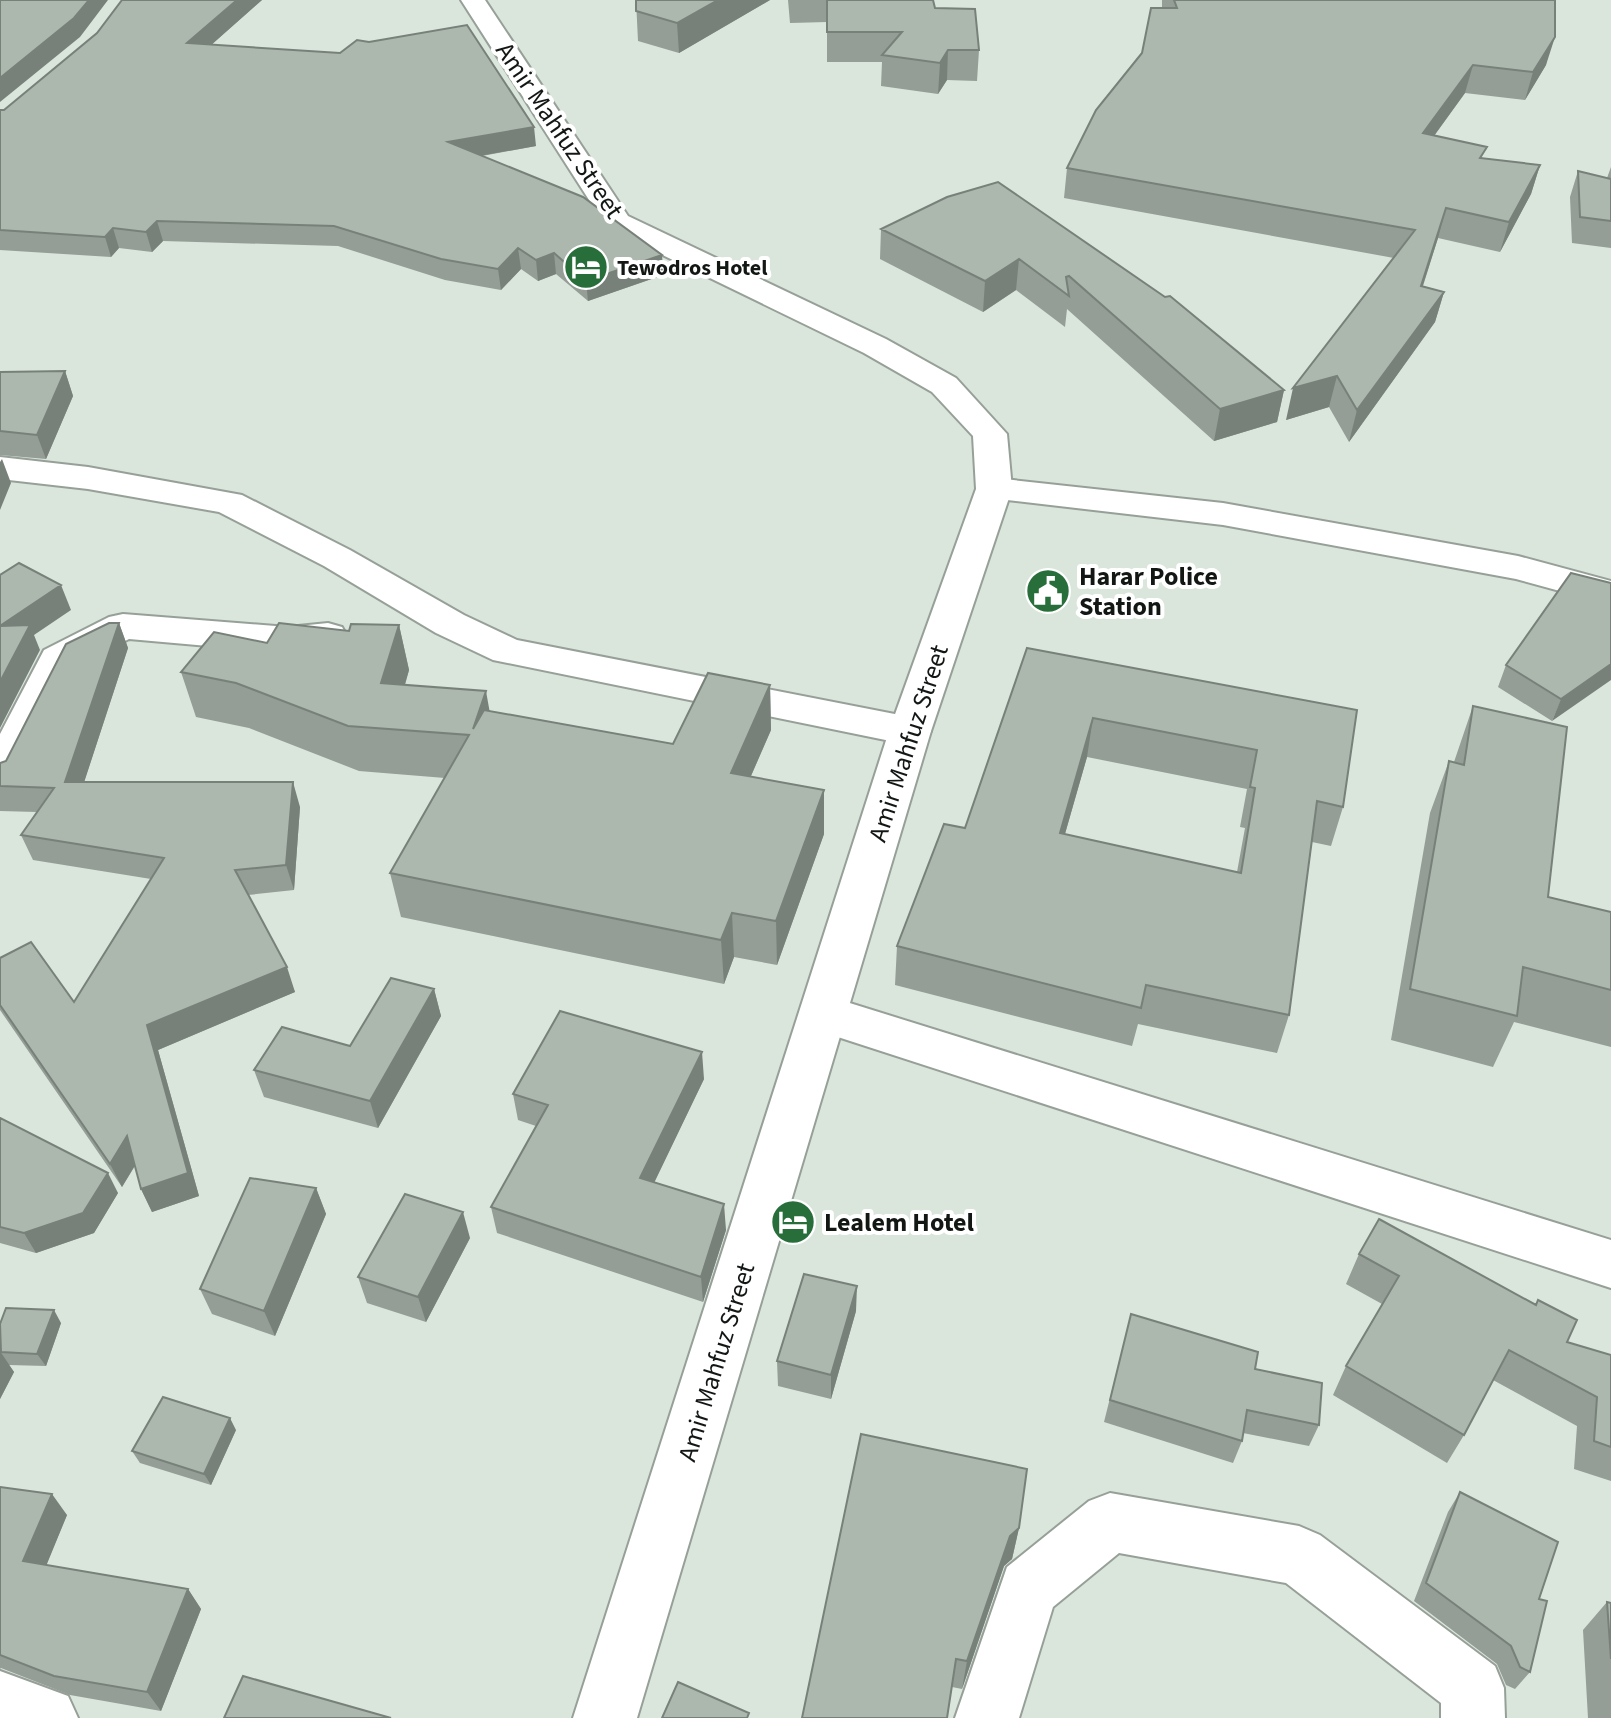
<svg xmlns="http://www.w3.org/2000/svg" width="1611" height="1718" font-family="'Source Sans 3',sans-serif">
<rect width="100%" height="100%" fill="#dae5dc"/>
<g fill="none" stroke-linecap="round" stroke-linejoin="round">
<!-- minor casing -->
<g stroke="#96a098" stroke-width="4">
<path id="minor" d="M0 457 88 467 242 495 350 550 464 615 517 640 910 717 925 721 931 731 925 741 910 745 493 660 436 633 324 566 219 512 88 489 0 479Z
M994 478 1223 503 1518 556 1611 581V605L1516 579 1223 525 981 497 976 489 981 481Z
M123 614 288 627 328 623 342 627 347 636 342 645 288 653 129 639 74 667 15 785 0 790V734L44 650 109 617Z
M824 995 1611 1240V1288L807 1027 800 1014 807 1001Z
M1110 1493 1299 1526 1320 1535 1495 1666 1504 1688 1505 1718H1441V1703L1286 1583 1119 1553 1053 1607 1019 1718H955L1007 1567 1089 1501Z
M0 1671 68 1696 78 1718H0Z"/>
</g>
<!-- secondary casing -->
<g stroke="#96a098" stroke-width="4">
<path id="secondary" d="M461 0H485L628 216 886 339 956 378 1007 434 1012 489 931 731 637 1718H573L889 731 976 489 973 436 932 392 864 353 607 228Z"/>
</g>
<!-- minor -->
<use href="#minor" fill="#fff" fill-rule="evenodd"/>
<!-- secondary -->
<use href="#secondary" fill="#fff" fill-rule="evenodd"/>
</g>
<!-- wall -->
<path fill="#949d96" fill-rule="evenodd" d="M122 0H262L211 45 536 146 482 156 662 255 663 275 588 301 556 274 538 281 521 269 501 290 445 280 338 246 163 241 152 252 119 248 111 257 0 250V110H4L97 33Z
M636 0H770L679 53 638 41Z
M788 0H933L935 8 979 50 977 81 947 80 938 94 881 86 882 62H827V22L790 23Z
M1162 0H1555L1546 65 1525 100 1465 93 1434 136 1483 158 1540 165 1531 194 1500 252 1438 238 1423 286 1444 292 1435 322 1349 442 1329 407 1286 420 1394 258 1064 198 1067 168 1142 53 1162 8Z
M1611 167V248L1572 243 1570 197 1578 171 1607 178Z
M947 197 1284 390 1277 422 1214 441 1067 309 1065 327 1016 290 983 312 880 259 881 229Z
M65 371 73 396 46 459 0 455V372Z
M1611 583 1552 721 1498 687 1506 665Z
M119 623 128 648 84 782 300 807 294 890 248 895 295 992 158 1050 199 1196 152 1212 141 1189 135 1166 122 1187 0 1010V958L74 1002 151 879 33 860 21 835 37 812 0 811V763L6 761Z
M399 625 409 670 405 685 489 711 673 744 770 685 771 730 751 776 824 834 777 965 734 957 724 984 401 917 390 873 445 778 359 771 249 728 196 717 181 672 267 643Z
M1027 648 1357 710 1343 807 1331 846 1312 842 1289 1015 1277 1053 1138 1024 1132 1046 895 985 897 946 965 828ZM1087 757 1247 789 1240 827 1245 828 1237 872 1065 834Z
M1473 706 1548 897 1611 912V1047L1514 1022 1493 1067 1391 1040 1430 813 1449 761 1454 762Z
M434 989 441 1016 378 1128 264 1097 254 1070 350 1046Z
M704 1079 654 1182 726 1230 703 1302 497 1233 491 1207 536 1126 518 1120 513 1094Z
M0 1118 118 1193 94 1233 36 1253 0 1243Z
M316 1188 326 1214 275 1336 212 1314 200 1289Z
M470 1238 426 1322 367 1303 358 1277Z
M1359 1254 1567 1342 1611 1355V1481L1574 1469 1577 1426 1493 1380 1464 1435 1447 1463 1333 1395 1346 1366 1382 1304 1346 1284Z
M856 1311 831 1399 778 1386 777 1361Z
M1131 1314 1255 1369 1319 1425 1309 1446 1243 1433 1242 1441 1233 1463 1104 1422Z
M61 1323 46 1366 9 1365 14 1372 0 1399V1324Z
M236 1430 211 1485 140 1463 132 1451Z
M0 1487 67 1515 46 1565 188 1589 201 1609 161 1711 70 1695 1 1668 0 1669Z
M1460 1492 1539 1599 1530 1672 1515 1689 1506 1685 1497 1664 1414 1601 1448 1512Z
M1019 1528 1012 1559 1004 1566 962 1689 952 1687 802 1718Z
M1607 1602 1611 1603V1718H1588L1583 1630Z"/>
<!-- shaded-wall -->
<path fill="#78807a" d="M89 0H108L80 37 0 102V78Z
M237 0H262L192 62 187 43Z
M718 0H770L679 53 677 23Z
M1555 37 1546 65 1525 100 1533 72Z
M948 50 947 80 938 94 940 63Z
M1473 65 1465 93 1415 162 1423 133Z
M534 127 536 146 451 161 448 142Z
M1540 165 1531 194 1500 252 1509 222Z
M1446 208 1438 238 1413 316 1421 286Z
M157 221 163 241 152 252 146 232Z
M113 228 119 248 111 257 105 237Z
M518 248 521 269 501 290 498 269Z
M554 253 556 274 538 281 536 260Z
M662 255 663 275 588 301 586 281Z
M1019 259 1016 290 983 312 985 281Z
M1444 292 1435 322 1349 442 1357 410Z
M65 371 73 396 46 459 37 435Z
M1337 376 1329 407 1286 420 1293 388Z
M1284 390 1277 422 1214 441 1220 409Z
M2 459 11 483 0 510V462Z
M61 585 71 610 34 635 40 650 0 728V626Z
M119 623 128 648 76 807 65 782Z
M399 625 409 670 392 728 381 683Z
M1611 664V680L1552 721 1561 699Z
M770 685 771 730 733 817 731 773Z
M486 691 494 736 473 729Z
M1093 718 1087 757 1054 872 1060 833Z
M293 782 300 807 294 890 286 865Z
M824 790V834L777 965 776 921Z
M732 913 734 957 724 984 721 940Z
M287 967 295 992 158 1050 199 1196 152 1212 141 1189 147 1025Z
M434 989 441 1016 378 1128 370 1101Z
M702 1052 704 1079 644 1204 640 1178Z
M127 1136 138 1160 122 1187 110 1164Z
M108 1173 118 1193 94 1233 36 1253 24 1233Z
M316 1188 326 1214 275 1336 264 1311Z
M724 1204 726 1230 703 1302 701 1277Z
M463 1212 470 1238 426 1322 418 1297Z
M857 1286 856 1311 831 1399V1375Z
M54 1310 61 1323 46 1366 37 1354Z
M0 1351 14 1372 0 1399Z
M230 1418 236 1430 211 1485 204 1474Z
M52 1494 67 1515 40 1581 23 1561Z
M1019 1528 1012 1559 1004 1566 962 1689 967 1661 1010 1536Z
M188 1589 201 1609 161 1711 147 1692Z"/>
<!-- building -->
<path fill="#acb7ae" stroke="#78807a" stroke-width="2" fill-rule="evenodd" d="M0 0H89L74 18 0 78Z
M122 0H237L187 43 340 53 357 40 369 42 467 25 534 127 448 142 583 197 662 255 586 281 554 253 536 260 518 248 498 269 441 259 334 226 157 221 146 232 113 228 105 237 0 230V110H4L97 33Z
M636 0H718L677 23 636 11Z
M827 0H933L935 8 975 9 979 50H948L940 63 882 55 902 32H827Z
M1174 0H1555V37L1533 72 1473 65 1423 133 1487 147 1480 158 1540 165 1509 222 1446 208 1421 286 1444 292 1357 410 1337 376 1293 388 1415 230 1067 168 1096 110 1142 53 1151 8H1177Z
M1578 171 1611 179V221L1580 217Z
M998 182 1165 297 1170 296 1284 390 1220 409 1069 276 1066 277 1069 296 1019 259 985 281 881 229 947 197Z
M65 371 37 435 0 431V372Z
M19 563 61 585 0 626V575Z
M1571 573 1611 583V664L1561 699 1506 665Z
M109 623H119L65 782H293L286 865 235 870 287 967 147 1025 188 1173 141 1189 127 1136 110 1164 0 1005V958L31 942 74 1002 164 858 21 835 54 788 0 786V763L6 761 66 644Z
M279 623 349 631 351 624 399 625 381 683 486 691 473 729 484 710 673 744 708 673 770 685 731 773 824 790 776 921 732 913 721 940 390 873 469 735 348 726 236 683 181 672 214 632 267 643Z
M30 625 0 682V626Z
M1027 648 1357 710 1343 807 1317 801 1289 1015 1146 985 1141 1008 897 946 944 824 965 828ZM1093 718 1257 750 1250 787 1255 788 1241 873 1060 833Z
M1473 706 1567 727 1548 897 1611 912V990L1523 967 1517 1016 1410 989 1449 761 1464 765Z
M391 978 434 989 370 1101 254 1070 282 1027 350 1046Z
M560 1011 702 1052 640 1178 724 1204 701 1277 491 1207 548 1105 513 1094Z
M0 1118 108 1173 83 1213 24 1233 0 1227Z
M250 1178 316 1188 264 1311 200 1289Z
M405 1194 463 1212 418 1297 358 1277Z
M1379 1219 1536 1305 1538 1300 1577 1320 1567 1342 1611 1355V1447L1594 1441 1597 1397 1509 1350 1464 1435 1346 1366 1399 1276 1359 1254Z
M804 1274 857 1286 831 1375 777 1361Z
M6 1308 54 1310 37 1354 1 1352 0 1324Z
M1131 1314 1258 1352 1255 1369 1322 1383 1319 1425 1247 1410 1242 1441 1110 1400Z
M163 1397 230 1418 204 1474 132 1451Z
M861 1434 1027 1469 1019 1528 1010 1536 967 1661 956 1659 947 1718H802Z
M0 1487 52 1494 23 1561 188 1589 147 1692 54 1676 0 1655Z
M1460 1492 1558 1542 1539 1599 1547 1601 1530 1672 1520 1667 1511 1646 1426 1583Z
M1607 1602 1611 1603V1659Z
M243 1676 391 1718H224Z
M678 1682 749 1713 747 1718H662Z"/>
<!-- icons -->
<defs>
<g id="hotel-disc" transform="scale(2.3)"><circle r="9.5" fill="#276e3b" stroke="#fff"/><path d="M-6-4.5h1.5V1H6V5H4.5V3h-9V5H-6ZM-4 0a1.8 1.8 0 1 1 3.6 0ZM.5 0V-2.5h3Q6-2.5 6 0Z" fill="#fff"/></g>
<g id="civic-disc" transform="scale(2.3)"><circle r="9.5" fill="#276e3b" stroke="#fff"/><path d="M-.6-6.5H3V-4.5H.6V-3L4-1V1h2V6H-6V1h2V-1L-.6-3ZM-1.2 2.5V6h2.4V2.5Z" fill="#fff"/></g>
</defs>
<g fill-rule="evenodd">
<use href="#hotel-disc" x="586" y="267"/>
<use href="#civic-disc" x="1048" y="591"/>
<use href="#hotel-disc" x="793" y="1222"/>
</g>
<g text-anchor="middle" stroke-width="8" stroke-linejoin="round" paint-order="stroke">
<!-- far-poi labels -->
<g font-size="22" font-weight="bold" fill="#131714" stroke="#fff" text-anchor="start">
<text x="617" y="275">Tewodros Hotel</text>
</g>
<!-- street labels -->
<g font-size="26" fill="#131714" stroke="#fff">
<text transform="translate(560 130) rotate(56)" y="9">Amir Mahfuz Street</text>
<text transform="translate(908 743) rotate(-72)" y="9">Amir Mahfuz Street</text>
<text transform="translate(716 1362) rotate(-73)" y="9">Amir Mahfuz Street</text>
</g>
<!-- poi labels -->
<g font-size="26" font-weight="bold" fill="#131714" stroke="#fff" text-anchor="start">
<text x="1079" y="585">Harar Police<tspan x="1079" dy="30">Station</tspan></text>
<text x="824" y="1231">Lealem Hotel</text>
</g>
</g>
</svg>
